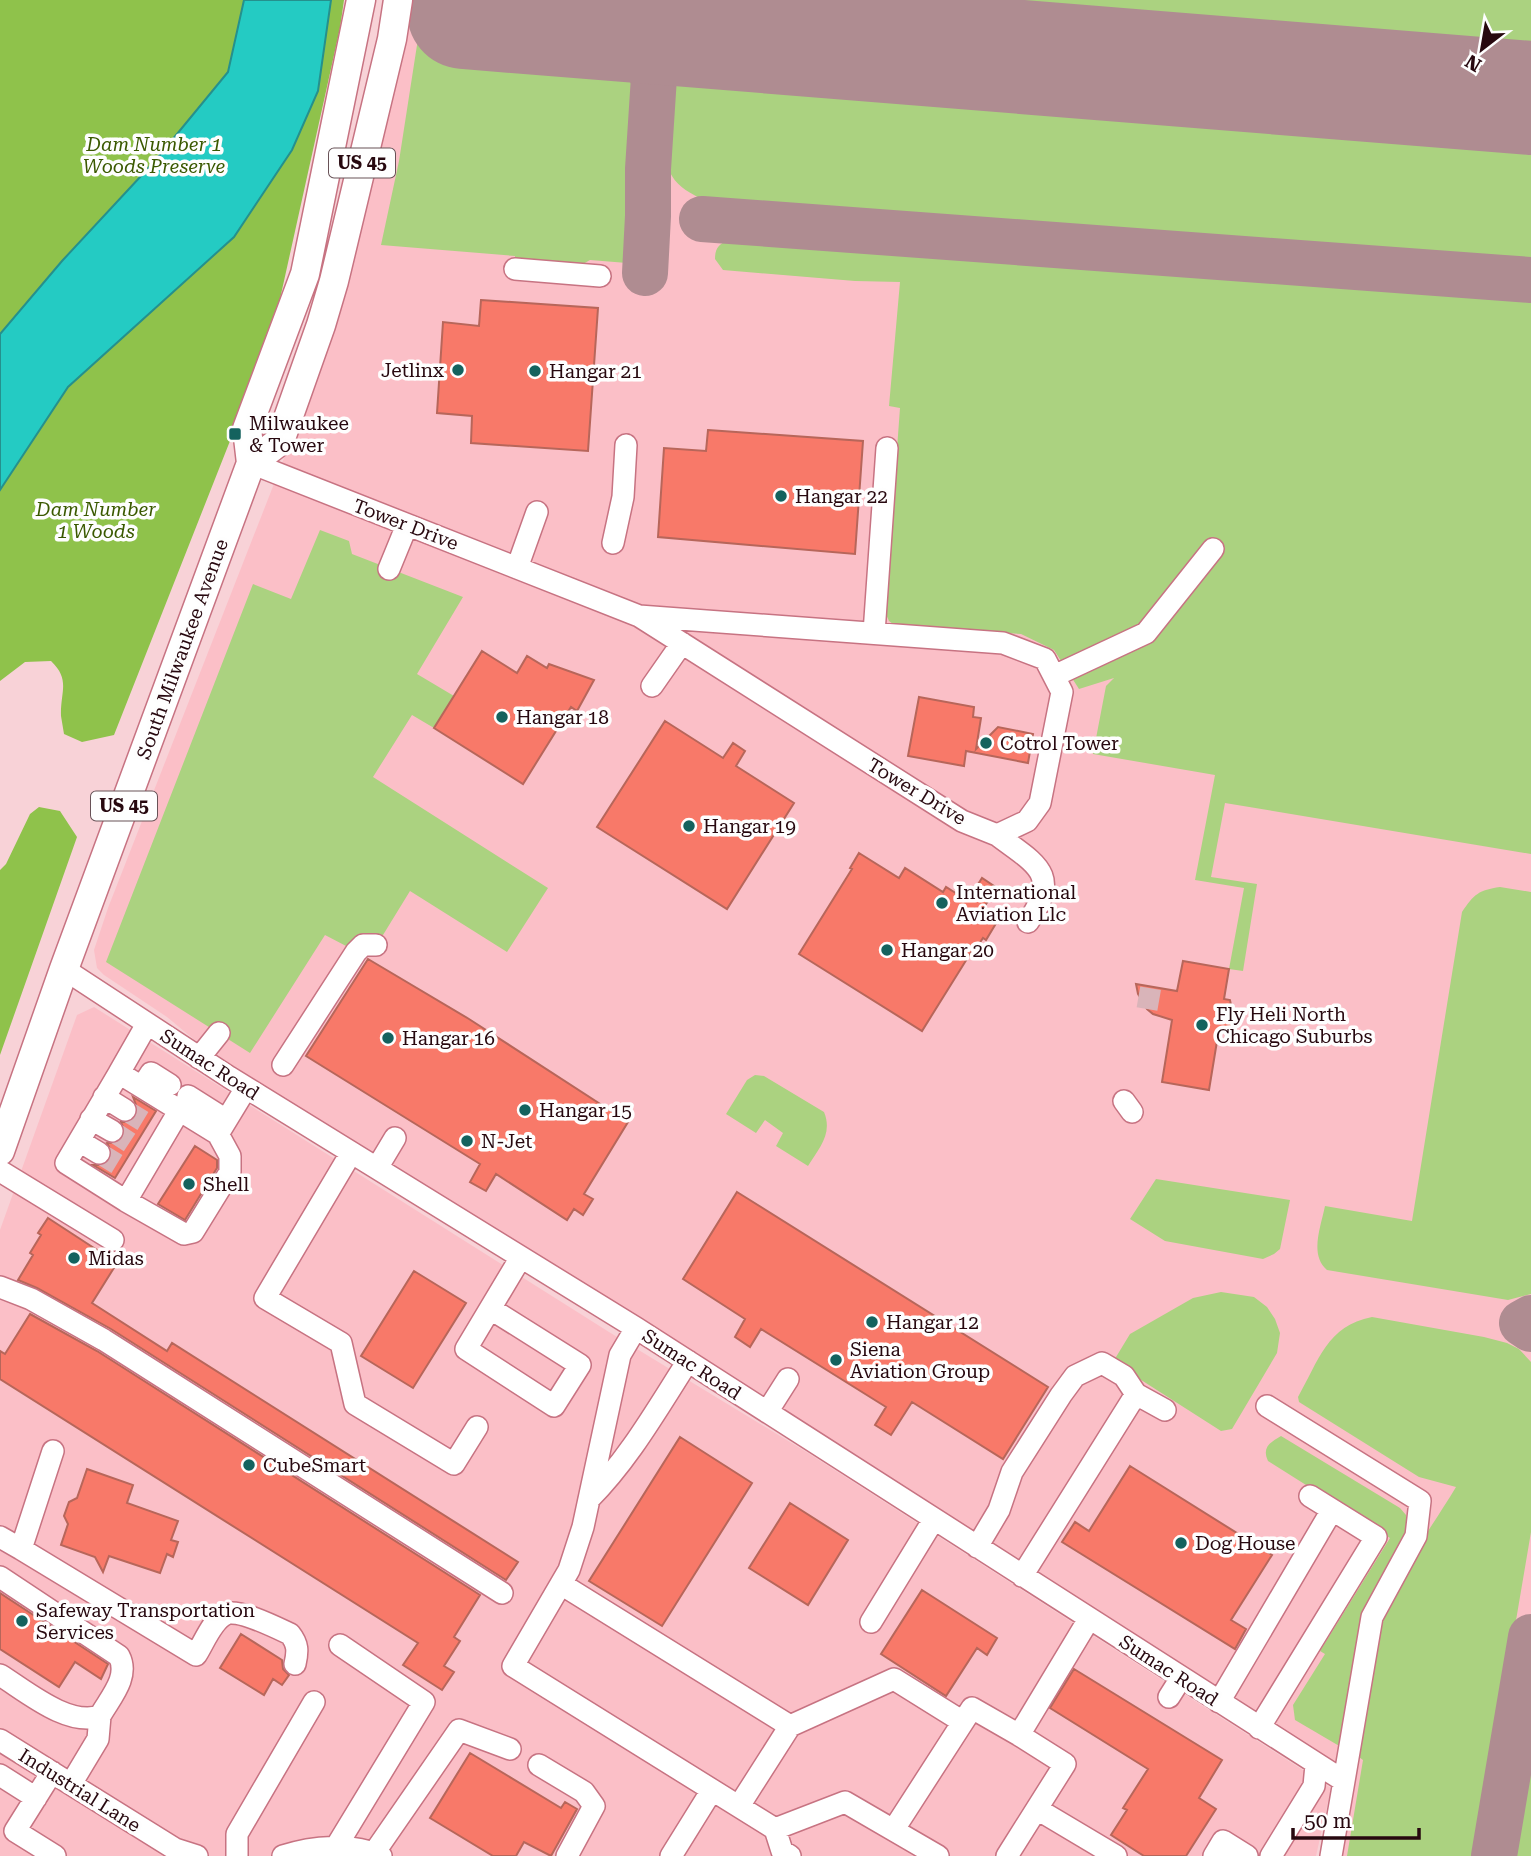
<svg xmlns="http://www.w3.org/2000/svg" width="1531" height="1856" font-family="'Roboto Serif',serif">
<rect width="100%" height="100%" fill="#f8d2d7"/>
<!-- built -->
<path fill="#fbbfc7" d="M410 0H1531V1856H1339L1353 1776 226 1066 167 1017 104 975 97 968 94 950 108 908 299 420Z
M94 1007 609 1332 808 1453 1331 1788 1316 1856H0V1230L77 1015Z"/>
<!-- green -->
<path fill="#abd280" d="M424 0H440C441 13 445 24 457 31L599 44C626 55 634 74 640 101L627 263 590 260 583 264 515 260V256L381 245 399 161Z
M539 0H638L623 8Z
M678 0H1531V80L697 14Z
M713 52 1531 117V263L703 200C691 193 679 188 672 176 658 153 661 97 676 75 685 62 699 56 713 52Z
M729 240 1531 300V854L1225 803 1211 877 1257 884 1243 971 1229 969 1244 888 1195 880 1215 775 1093 754 1106 686 1114 678 1079 689 1054 650 1021 634 897 627 889 621 885 612 900 408 889 406 900 282 855 281 723 270 715 259C715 248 719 244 729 240Z
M320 530 349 541 352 554 463 597 417 674 454 696 434 728 412 715 373 777 548 888 507 952 410 891 383 935C367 934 357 932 348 947L325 935 250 1053 106 962 253 584 291 599Z
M1500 887 1531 892V1294L1508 1300 1327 1270C1309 1255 1321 1226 1325 1206L1412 1221 1462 912C1474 894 1479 890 1500 887Z
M755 1075 764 1076 824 1112C833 1134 819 1148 808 1166L776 1146 783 1133 765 1120 756 1133 726 1114 747 1080Z
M1156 1179 1290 1200 1280 1249 1274 1254 1263 1259 1165 1241 1130 1219Z
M1221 1292 1254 1297 1267 1307 1275 1319 1280 1333 1277 1353 1232 1429 1221 1431 1113 1362 1130 1334 1193 1298Z
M1372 1317 1484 1337 1507 1343 1519 1349 1531 1362V1532L1476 1856H1347L1363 1760 1356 1755C1364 1709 1368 1656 1384 1613 1400 1569 1432 1527 1456 1487L1419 1477 1299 1402 1298 1397C1319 1360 1327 1326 1372 1317Z
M1281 1436 1400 1508 1406 1515 1407 1528 1341 1747 1295 1720 1293 1705 1325 1654 1320 1651 1390 1538 1268 1461C1262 1448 1269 1443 1281 1436Z
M1531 1752V1856H1513Z"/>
<!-- forest -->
<path fill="#8fc24b" d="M0 0H244L228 72 154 162 62 261 0 334Z
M331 0H344L340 28 280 299 243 408 114 735 82 742 64 734C63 728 62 722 61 716 60 692 71 680 51 661L25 662 0 681V490L68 387 234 237 292 150 318 91Z
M39 807 60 811 77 837 0 1055V870L6 864 30 814Z"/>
<!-- water -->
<path fill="#24cbc3" stroke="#25908d" stroke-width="2" d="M244 0H331L318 91 292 150 234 237 68 387 0 490V334L62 261 154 162 228 72Z"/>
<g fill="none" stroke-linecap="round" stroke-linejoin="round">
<!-- taxiway -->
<path stroke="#af8c91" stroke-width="46" d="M495 14 503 0
M653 79C669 48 671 45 703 32L678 21 663 0
M702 219 1531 280
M645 273 648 216V169L659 0
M1531 1318 1522 1323 1531 1329
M1494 1856 1531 1637"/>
<!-- runway -->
<path stroke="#af8c91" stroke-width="114" d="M464 12 1531 98"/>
</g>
<!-- building -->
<path fill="#f87969" stroke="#b7665a" stroke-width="2" d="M481 300 598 308 588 451 471 443 472 416 437 413 443 322 479 326Z
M708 430 863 441 855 554 658 537 664 448 706 451Z
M482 651 517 673 527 656 547 668 549 664 594 680 577 711 571 707 523 784 434 728Z
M919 697 974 707 973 717 981 718 976 749 998 727 1033 734 1028 763 966 751 964 766 908 756Z
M665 721 723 758 733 743 745 751 736 766 794 803 727 909 597 827Z
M859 853 899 878 905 868 943 892 946 887 965 899 967 896 970 897 982 878 997 888 984 907 987 909 985 912 998 920 986 940 983 938 977 947 975 946 922 1031 799 954 852 869 850 868Z
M368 959 469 1019 628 1122 584 1194 593 1199 583 1215 574 1209 567 1220 496 1174 486 1191 470 1182 480 1164 306 1056Z
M1183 961 1229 969 1224 999 1230 1000 1234 1020 1232 1031 1219 1029 1209 1090 1162 1082 1172 1020 1153 1014 1147 1009 1138 994 1136 984 1177 991Z
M133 1097 156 1111 115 1178 93 1165H105L110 1160 112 1153 107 1143 119 1142 125 1132 121 1122H131L136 1116 138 1110Z
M195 1146 217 1160V1168L185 1220 158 1204Z
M737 1192 1048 1387 1003 1459 912 1402 891 1435 875 1425 886 1407 761 1329 750 1347 735 1337 745 1319 683 1279Z
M48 1218 117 1263 92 1303 167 1351 172 1343 518 1562 506 1580 111 1329 37 1288 18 1280 33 1255 30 1253 41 1235 38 1233Z
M414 1271 466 1303 413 1388 361 1356Z
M30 1314 97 1351 480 1595 454 1637 460 1641 444 1666 454 1672 442 1690 403 1665 418 1643 0 1379V1351L5 1354Z
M680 1437 752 1483 662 1626 589 1581Z
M1130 1466 1272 1555 1231 1620 1246 1629 1235 1649 1062 1542 1075 1522 1089 1531Z
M87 1469 133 1485 127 1503 178 1521 171 1540 178 1542 173 1557 167 1554 160 1573 109 1556 103 1572 95 1557 61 1545 68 1524 64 1516 69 1502 77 1498Z
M790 1503 848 1540 808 1605 749 1568Z
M922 1590 997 1638 987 1655 977 1648 946 1696 881 1654Z
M0 1593 108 1664 101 1679 75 1662 59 1687 0 1649Z
M241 1634 282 1660 283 1669 289 1675 282 1685 273 1679 264 1695 220 1668Z
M1074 1669 1222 1760 1199 1798 1216 1809 1186 1856H1144L1111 1835 1127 1810 1123 1808 1148 1769 1050 1708Z
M470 1753 561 1808 565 1802 577 1809 551 1856 524 1842 516 1856H493L430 1818Z"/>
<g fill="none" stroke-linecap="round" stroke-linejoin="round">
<!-- minor-tunnel -->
<path stroke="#d9b4b9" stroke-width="21" stroke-dasharray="21 10" stroke-linecap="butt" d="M1147 1009 1151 986
M125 1110 148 1124
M112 1131 135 1146
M99 1153 122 1167"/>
<!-- minor casing -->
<g stroke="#c77382" stroke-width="24">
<path id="minor" d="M515 269 600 276
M251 463 639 616 962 821 997 835 1027 821 1040 803 1062 692 1045 659 1003 643 639 616
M613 543 623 497 626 445
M517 568 537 512
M389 569 407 525
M874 633 887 448
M1054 676 1146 633 1213 549
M652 686 682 643
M997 835C1035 864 1062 873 1028 922
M64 969 229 1077 636 1328 1344 1781 1331 1856
M199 1058 219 1033
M283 1065 356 952 363 945H376
M119 1073 147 1024
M142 1087 151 1073 170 1085
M188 1096 226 1120
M104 1097 125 1110
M1124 1101 1132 1112
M179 1111 126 1201 66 1163 119 1073 218 1134 246 1088
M91 1119 112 1131
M79 1141 99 1153
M351 1153 265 1298 341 1343 355 1404 454 1464 477 1427
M377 1168 395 1138
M0 1171 113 1240
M126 1201 184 1234 193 1232 230 1172V1156L218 1134
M0 1287 31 1299 104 1340 502 1593
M491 1309 580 1365 554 1406 466 1349 521 1257
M636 1328 620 1355 583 1527 569 1570 513 1666 775 1829 782 1851 790 1856
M1267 1406 1420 1501 1416 1536 1372 1617 1344 1781
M767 1412 788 1379
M589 1499C629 1459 657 1409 688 1361
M0 1537 21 1549 53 1451
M977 1547 999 1510 1012 1472 1061 1395 1075 1376 1102 1363 1124 1376 1136 1394 1165 1410
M21 1549 196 1655C204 1643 212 1620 226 1614 237 1608 277 1628 290 1634 298 1644 298 1651 295 1664
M1022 1576 1136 1394
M0 1577 119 1656C130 1677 110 1698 100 1716 68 1727 26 1691 0 1675
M561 1584 790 1726
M871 1622 934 1519
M1169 1697 1181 1678
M1219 1702 1332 1510
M963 1722 972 1708 1019 1735
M1259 1728 1376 1537 1310 1496
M0 1740 175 1849 197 1856
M539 1765 584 1792 594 1806 567 1856
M52 1772 15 1831 55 1856
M0 1775 36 1798
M71 1784 98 1739 100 1716
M739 1806 790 1726 894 1679 963 1722 894 1829
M1037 1809 1116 1856
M775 1829 845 1802 938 1856
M336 1847 424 1702 340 1645
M374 1853 459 1730 510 1749
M237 1856V1834L314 1702
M283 1856C313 1846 352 1843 381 1856
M671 1856 712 1790
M1007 1856 1065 1764 1019 1735 1089 1619
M1214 1856 1223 1841 1247 1856
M1271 1856 1314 1786 1316 1765"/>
</g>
<!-- major casing -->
<g stroke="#c77382" stroke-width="31">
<path id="major" d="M251 463 280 441 321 325 334 281 392 39 398 0
M0 1151 64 969 251 463 247 429 305 274 361 0"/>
</g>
<!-- minor -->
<use href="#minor" stroke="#fff" stroke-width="21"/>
<!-- major -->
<use href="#major" stroke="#fff" stroke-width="28"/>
</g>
<!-- markers -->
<g fill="#14625e" stroke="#fefefe" stroke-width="2.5">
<circle cx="458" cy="370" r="7"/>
<circle cx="535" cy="371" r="7"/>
<rect x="228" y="427" width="14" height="14" rx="3.5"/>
<circle cx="781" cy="496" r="7"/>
<circle cx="502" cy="717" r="7"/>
<circle cx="986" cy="743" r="7"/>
<circle cx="689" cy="826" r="7"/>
<circle cx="942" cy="903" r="7"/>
<circle cx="887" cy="950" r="7"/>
<circle cx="1202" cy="1025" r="7"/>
<circle cx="388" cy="1038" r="7"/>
<circle cx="525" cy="1110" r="7"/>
<circle cx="467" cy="1141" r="7"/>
<circle cx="189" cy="1184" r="7"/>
<circle cx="74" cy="1258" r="7"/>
<circle cx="872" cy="1322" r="7"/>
<circle cx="836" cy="1360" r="7"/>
<circle cx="249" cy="1465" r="7"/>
<circle cx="1181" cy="1543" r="7"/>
<circle cx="22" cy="1621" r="7"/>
</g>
<g text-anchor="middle" stroke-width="7" stroke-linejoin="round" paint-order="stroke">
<!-- shield labels -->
<g fill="#fefefe" stroke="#685257" stroke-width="2">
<rect x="329" y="148.5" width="66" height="29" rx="5"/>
<rect x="91" y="791.5" width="66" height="29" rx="5"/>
</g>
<g font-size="18" font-weight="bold" fill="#27080f">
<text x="362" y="169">US 45</text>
<text x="124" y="812">US 45</text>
</g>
<!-- park labels -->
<g font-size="19" font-style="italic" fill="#3a5900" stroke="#fefefe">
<text x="154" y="151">Dam Number 1<tspan x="154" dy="22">Woods Preserve</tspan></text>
<text x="96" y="516">Dam Number<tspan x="96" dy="22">1 Woods</tspan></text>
</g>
<!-- poi labels -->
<g font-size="19" fill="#27080f" stroke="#fefefe" text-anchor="start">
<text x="444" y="377" text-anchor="end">Jetlinx</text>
<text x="549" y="378">Hangar 21</text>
<text x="249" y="430">Milwaukee<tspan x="249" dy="22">&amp; Tower</tspan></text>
<text x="795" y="503">Hangar 22</text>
<text x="516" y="724">Hangar 18</text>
<text x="1000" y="750">Cotrol Tower</text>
<text x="703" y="833">Hangar 19</text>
<text x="956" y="899">International<tspan x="956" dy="22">Aviation Llc</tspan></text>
<text x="901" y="957">Hangar 20</text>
<text x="1216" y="1021">Fly Heli North<tspan x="1216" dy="22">Chicago Suburbs</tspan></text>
<text x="402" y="1045">Hangar 16</text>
<text x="539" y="1117">Hangar 15</text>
<text x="481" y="1148">N-Jet</text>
<text x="203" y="1191">Shell</text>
<text x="88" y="1265">Midas</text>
<text x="886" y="1329">Hangar 12</text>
<text x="850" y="1356">Siena<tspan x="850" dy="22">Aviation Group</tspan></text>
<text x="263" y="1472">CubeSmart</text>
<text x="1195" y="1550">Dog House</text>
<text x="36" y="1617">Safeway Transportation<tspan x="36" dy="22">Services</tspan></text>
</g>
<!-- street labels -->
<g font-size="19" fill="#27080f" stroke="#fefefe">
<text transform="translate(406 524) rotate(21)" y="7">Tower Drive</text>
<text transform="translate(182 649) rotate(-70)" y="7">South Milwaukee Avenue</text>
<text transform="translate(917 791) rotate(31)" y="7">Tower Drive</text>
<text transform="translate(210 1064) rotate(33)" y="7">Sumac Road</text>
<text transform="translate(692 1364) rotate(33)" y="7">Sumac Road</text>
<text transform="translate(1169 1670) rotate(33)" y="7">Sumac Road</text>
<text transform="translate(80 1790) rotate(32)" y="7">Industrial Lane</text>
</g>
</g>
<!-- north arrow -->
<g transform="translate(1482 49) rotate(211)" stroke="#fefefe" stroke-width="5" paint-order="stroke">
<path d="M0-5L12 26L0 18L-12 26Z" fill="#27080f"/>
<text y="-10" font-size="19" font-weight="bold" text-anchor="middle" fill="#27080f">N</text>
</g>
<!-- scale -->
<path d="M1293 1828v10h126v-10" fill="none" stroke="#27080f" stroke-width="3.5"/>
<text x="1304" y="1828" font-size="21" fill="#27080f" stroke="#fefefe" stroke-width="5" paint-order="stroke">50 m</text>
</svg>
